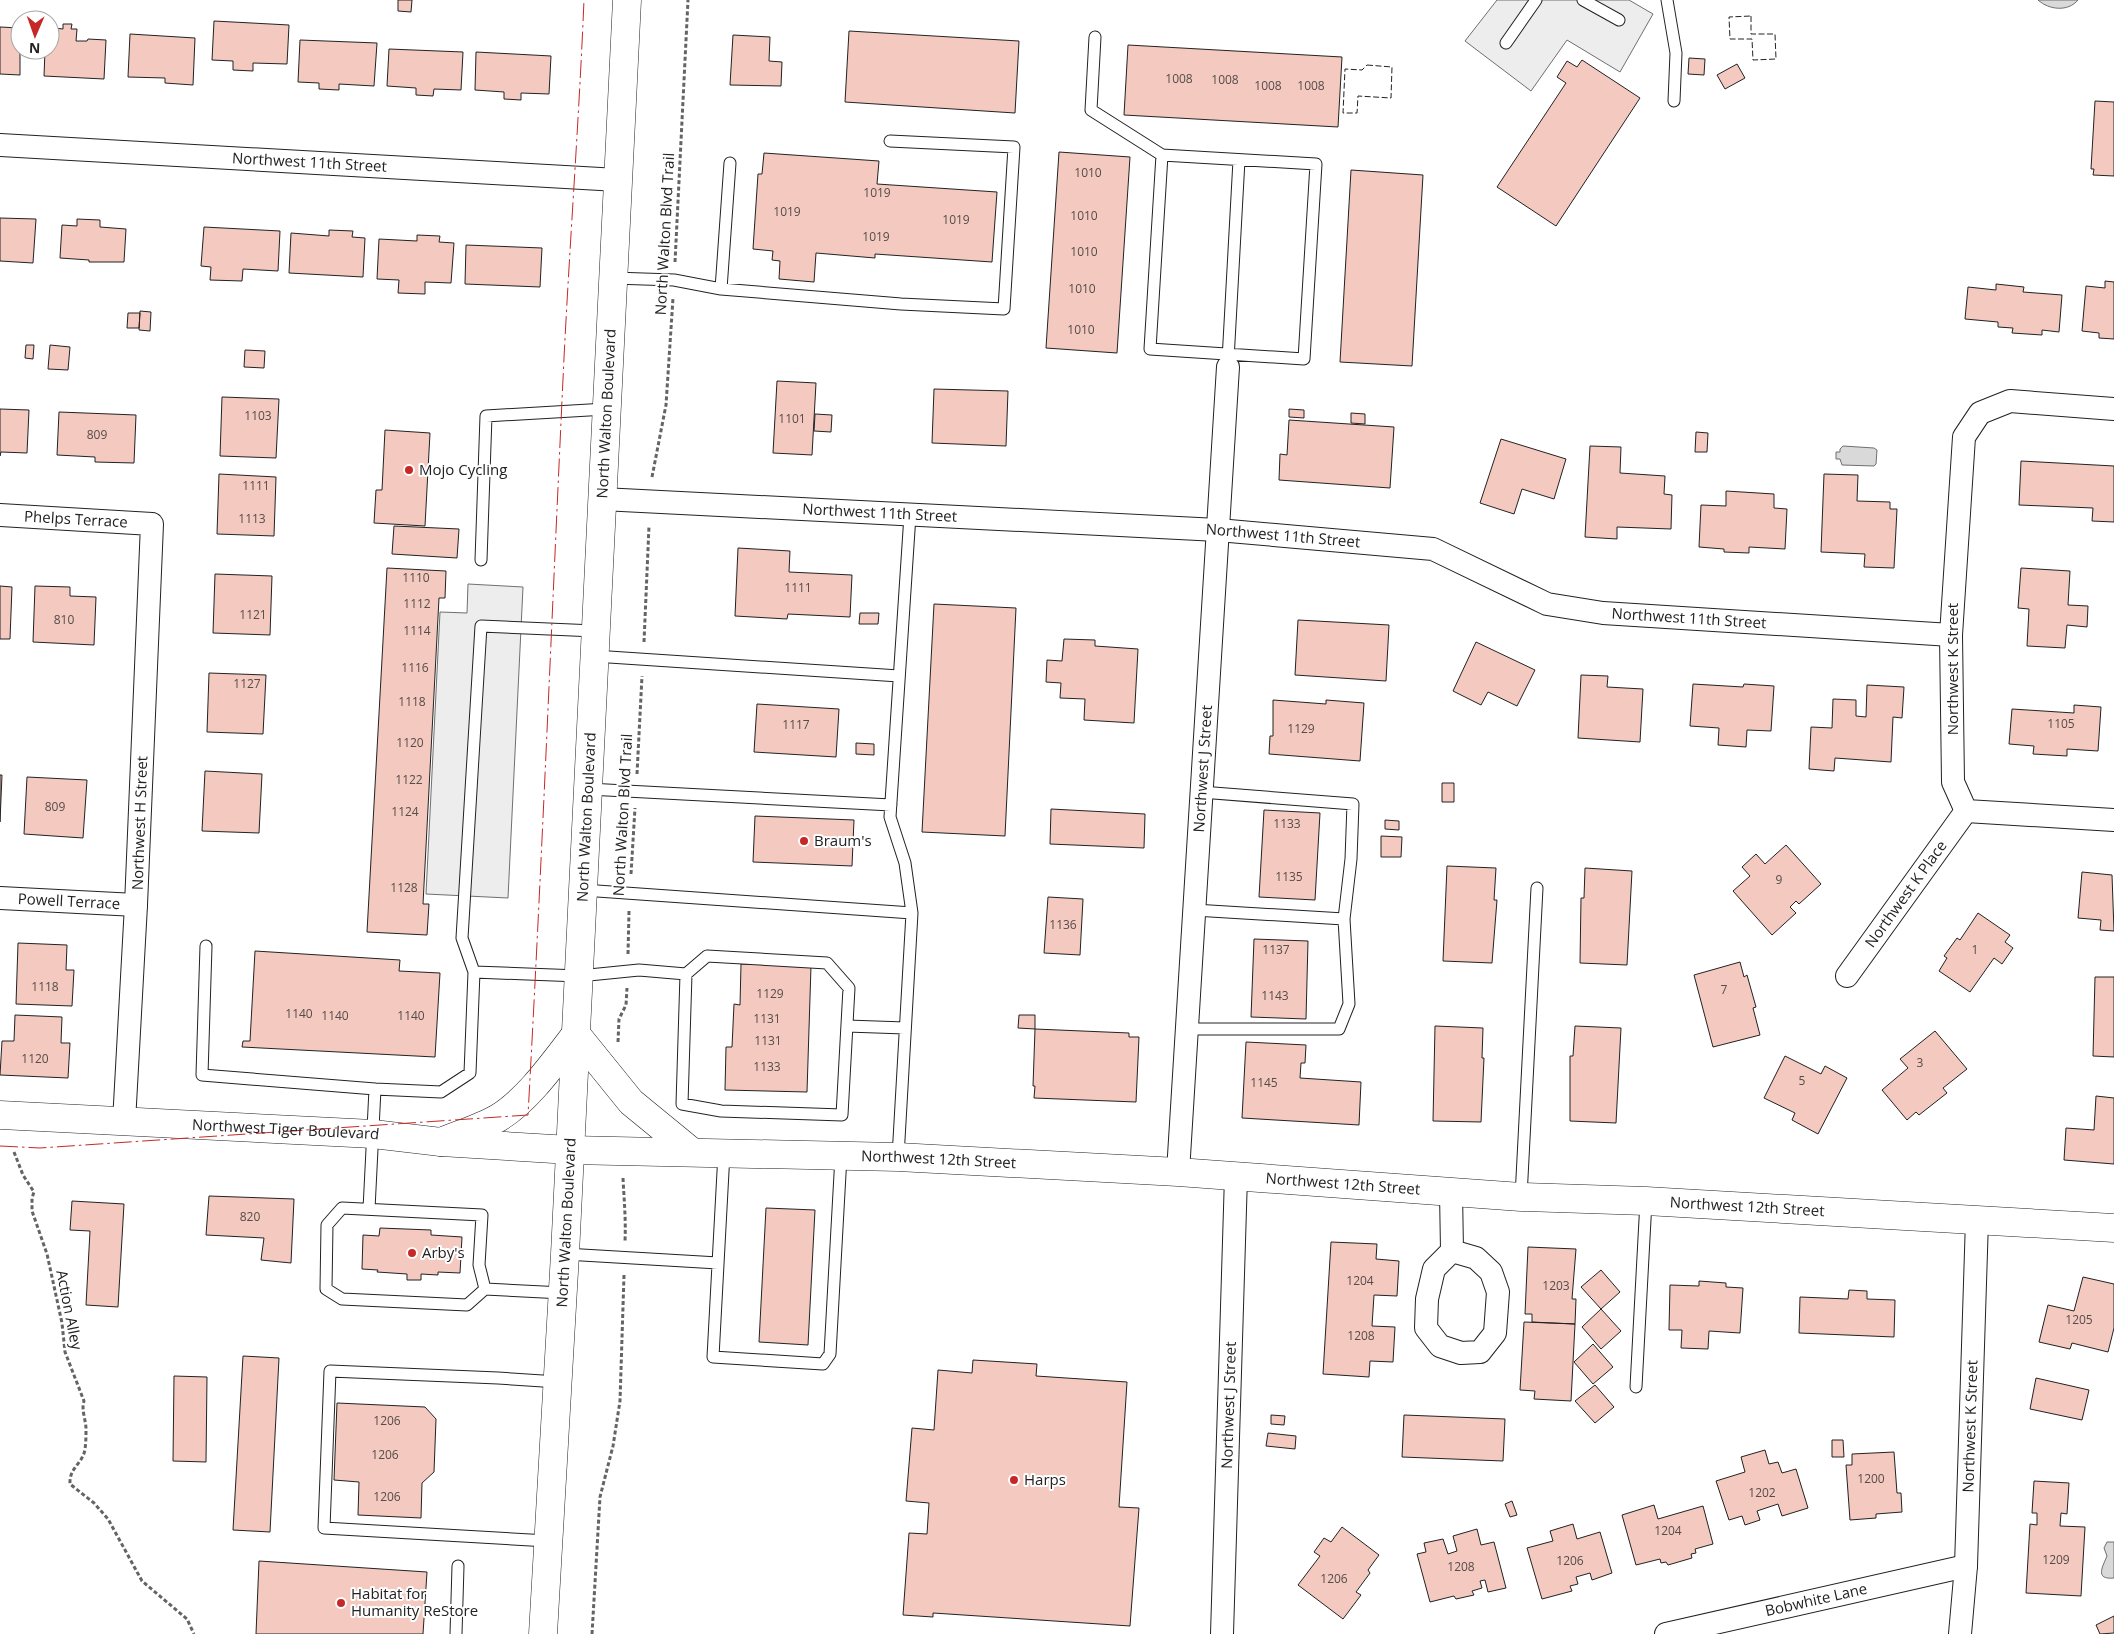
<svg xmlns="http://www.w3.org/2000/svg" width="2114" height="1634" font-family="'Open Sans',sans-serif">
<rect width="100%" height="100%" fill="#fff"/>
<!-- parking -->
<path fill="#ededed" stroke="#6f6f6f" d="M1497 0H1629L1653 14 1620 72 1567 40 1531 91 1465 41Z
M468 584 523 587 508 898 426 894 440 612 467 613Z"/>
<!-- water -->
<path fill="#d9d9d9" stroke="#6f6f6f" d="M2038 0H2078C2068 12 2049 10 2038 0Z
M1843 446 1874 448 1877 450 1876 464 1874 466 1842 465 1840 459H1836V452H1840V449Z
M2107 1542H2114V1578C2094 1580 2103 1566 2107 1556L2104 1548Z"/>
<!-- building -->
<path fill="#f3c9c0" stroke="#222" d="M398 0H412L411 12 398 11Z
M214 21 289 25 287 64 253 63V71L233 70V61L212 60Z
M63 24H72L71 29H77L76 41H87L88 39 106 40 104 79 44 76 45 50H50V37H54V28L63 29Z
M0 27 20 28V75L0 74Z
M849 31 1019 41 1015 113 845 102Z
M130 34 195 38 193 85 165 83V78L128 77Z
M733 35 770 37 769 61 782 62 781 86 730 85Z
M300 40 377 43 374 86 339 84V90L319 89V83L298 82Z
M1128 45 1342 57 1338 127 1124 115Z
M389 49 463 52 461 90 434 89 433 96 416 95V88L387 86Z
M476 52 551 56 549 94 521 93V100L504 99V92L475 90Z
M1689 58 1705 59 1704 75 1688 74Z
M1582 60 1640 98 1556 226 1497 187 1566 83 1557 77 1567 61 1577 67Z
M1737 64 1745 78 1725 89 1717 75Z
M2095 101 2114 102V176L2093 175 2094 169H2091Z
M1059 152 1130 157 1117 353 1046 348Z
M764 153 879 161 877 184 997 192 992 262 875 254V258L816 253 814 282 779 279 780 261 772 260 773 251 753 249 758 174H762Z
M1351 170 1423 175 1412 366 1340 362Z
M0 218 36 219 33 263 0 261Z
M77 219 100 220V227L126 229 124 262H89V260L60 258 62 225 77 226Z
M204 227 280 231 278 271 243 269 242 281 210 280 211 267 201 266Z
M329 230 353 231 352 237 365 238 363 277 289 273 291 233 329 236Z
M417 235 440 236 439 242 454 243 451 283 425 282V294L398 293 399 280 377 279 379 239 417 241Z
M466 245 542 248 540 287 465 284Z
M2105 281 2114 282V339L2099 338V333L2082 331 2086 286 2105 288Z
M1996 284 2024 287 2023 292 2062 295 2059 332 2042 330V335L2012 333 2013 328 1998 327V322L1965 319 1968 287 1996 290Z
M140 311 151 312 150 331 139 330Z
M128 313H140L139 328H127Z
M26 345H34L33 359 25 358Z
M50 345 70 347 68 370 48 369Z
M245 350 265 351 264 368 244 367Z
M777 381 816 383 812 455 773 453Z
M934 389 1008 391 1006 446 932 443Z
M222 397 279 399 276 458 220 456Z
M0 409 29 410 27 453 1 452 0 456Z
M1289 409 1304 410V418L1289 417Z
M59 412 136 415 134 463 95 462V457L57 455Z
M1351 413 1365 414V424L1351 423Z
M815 414 832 415 831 432 814 431Z
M1289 420 1394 427 1390 488 1279 480 1280 454 1287 455Z
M385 430 430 433 425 526 374 523 376 490H382Z
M1696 432 1708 433 1707 452H1695Z
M1501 439 1566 459 1554 499 1522 489 1514 514 1480 503Z
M1590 446 1621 447 1620 473 1665 476 1664 494 1672 495 1671 529 1617 527V539L1585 537Z
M2021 461 2114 466V522L2092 521 2093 508 2019 505Z
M219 474 276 477 274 536 217 534Z
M1824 474 1858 475 1857 501 1890 502V509H1897L1894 568 1864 567 1865 554 1821 552Z
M1726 491 1774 494V508L1787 509 1785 549 1749 547V553L1724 552V549L1699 547 1701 505 1726 506Z
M394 526 459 529 457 558 392 554Z
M738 548 790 551 789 572 852 575 850 617 788 614 787 619 735 616Z
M387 568 446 571 445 598H439L423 904H429L427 935 367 932Z
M2021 568 2070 571 2068 605 2088 606 2087 627 2067 625 2065 648 2027 646 2029 609 2018 608Z
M215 574 272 576 270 635 213 633Z
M0 586 12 587 10 639H0Z
M35 586 70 587V596L96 597 94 645 33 642Z
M934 604 1016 608 1005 836 922 832Z
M860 613H879L878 624H859Z
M1298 620 1389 625 1386 681 1295 675Z
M1064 639 1095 640V646L1138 649 1134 723 1084 720 1085 699 1060 698 1061 683 1046 682 1047 660 1062 661Z
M1476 642 1535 670 1517 706 1488 692 1481 705 1453 691Z
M209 673 266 675 263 734 207 732Z
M1581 675 1608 676 1607 687 1643 689 1640 742 1578 738Z
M1693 684 1743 687 1744 684 1774 686 1771 731 1747 730 1746 747 1718 745 1719 728 1690 726Z
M1867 685 1904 687 1902 718 1893 717 1891 762 1835 758 1834 771 1809 769 1811 727 1832 728 1833 699 1856 700V716L1866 717Z
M1273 700 1326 704V700L1364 703 1360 761 1269 754 1270 736H1273Z
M757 704 839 709 836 757 754 752Z
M2074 705 2101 707 2098 751 2067 749V756L2033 754 2034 746 2009 744 2012 709 2074 713Z
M856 743 874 744V755L856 754Z
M205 771 262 774 259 833 202 831Z
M0 775H2L0 822Z
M27 777 87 780 83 838 24 834Z
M1442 783H1454V802H1442Z
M1051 809 1145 814 1144 848 1050 844Z
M1264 810 1320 813 1315 900 1259 897Z
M755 816 854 820 852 866 753 862Z
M1385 820 1399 821V830L1385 829Z
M1381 836 1402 837 1401 857H1381Z
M1786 845 1821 884 1799 904 1796 901 1790 907 1796 913 1772 935 1733 891 1750 876 1742 867 1756 854 1765 864Z
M1447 866 1496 868 1494 900H1497L1492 963 1443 961Z
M1585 868 1632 871 1627 965 1580 963 1581 898H1584Z
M2082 872 2112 875 2114 931 2100 930 2101 920 2078 918Z
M1048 897 1083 899 1080 955 1044 953Z
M1978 913 2010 935 2005 942 2013 948 2002 964 1994 958 1970 992 1939 971 1947 958 1944 956 1957 938 1960 940Z
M1254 939 1308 941 1306 1019 1251 1017Z
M18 943 67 945 66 970H74L72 1006 16 1004Z
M255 951 400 960 399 971 440 973 435 1057 242 1047 243 1041H250Z
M1740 962 1744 977 1747 975 1756 1007 1753 1008 1760 1035 1713 1047 1694 975Z
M741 964 811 966 807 1092 725 1090 726 1047H732L734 1004 740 1005Z
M2095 977H2114V1057L2093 1056Z
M15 1015 62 1017 61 1043H70L68 1078 0 1075 2 1041H14Z
M1019 1015H1035V1029L1018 1028Z
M1435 1026 1483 1028 1482 1058H1484L1481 1122 1433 1121Z
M1575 1026 1621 1028 1616 1123 1570 1121V1056H1573Z
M1035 1029 1129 1033V1037H1139L1136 1102 1034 1098 1035 1086H1033Z
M1935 1031 1967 1069 1943 1088 1947 1093 1919 1115 1916 1112 1907 1120 1882 1090 1908 1068 1900 1059Z
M1246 1042 1306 1045 1305 1063H1301L1300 1078 1361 1082 1359 1125 1242 1118Z
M1785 1056 1821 1074 1825 1066 1847 1078 1818 1134 1792 1120 1795 1113 1764 1098Z
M2096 1096 2114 1098V1164L2064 1160 2066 1128 2094 1130Z
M209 1196 294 1199 291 1263 261 1260 264 1238 206 1235Z
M72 1201 124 1204 118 1307 86 1305 90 1231 70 1230Z
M766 1208 815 1210 808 1345 759 1342Z
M380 1228 431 1230V1235L462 1237 460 1273 438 1272V1275L421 1274V1280H407V1274L377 1272 378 1270 362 1269 363 1235 379 1236Z
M1331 1242 1377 1244 1376 1259 1399 1261 1397 1296 1374 1295 1372 1326 1395 1327 1393 1362 1370 1361 1369 1377 1323 1374Z
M1528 1247 1576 1249 1572 1299H1576L1575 1324 1532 1322V1314H1525Z
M1601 1270 1620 1292 1601 1309 1581 1287Z
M2083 1277 2114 1284V1328L2108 1352 2072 1343 2070 1349 2039 1342 2048 1305 2074 1311Z
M1699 1281 1726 1283V1287L1743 1288 1740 1333 1709 1331 1708 1349 1681 1348 1682 1330H1669L1670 1285 1699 1286Z
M1849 1290 1867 1291V1299L1895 1300 1894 1337 1799 1333 1800 1297 1848 1299Z
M1601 1309 1621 1331 1601 1349 1582 1327Z
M1524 1322 1575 1324 1571 1401 1534 1399 1535 1391 1520 1390Z
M1593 1344 1613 1367 1593 1384 1574 1362Z
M243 1356 279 1358 270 1532 233 1530Z
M973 1360 1037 1364 1036 1376 1127 1382 1119 1507 1139 1508 1130 1626 933 1613V1617L903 1615 909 1533 927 1534 929 1503 906 1501 912 1428 934 1430 938 1370 972 1373Z
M174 1376 207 1377 206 1462 173 1461Z
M2036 1378 2089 1390 2082 1420 2030 1409Z
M1595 1385 1614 1407 1595 1423 1575 1401Z
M337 1403 425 1407 436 1419 434 1472 422 1483 421 1518 358 1515 359 1482 334 1480Z
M1271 1415 1285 1416 1284 1425 1271 1424Z
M1404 1415 1505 1419 1503 1461 1402 1457Z
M1268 1433 1296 1436 1295 1449 1266 1446Z
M1832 1440H1843L1844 1457H1832Z
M1765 1450 1769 1464 1778 1462 1782 1473 1796 1469 1808 1508 1782 1516 1778 1504 1757 1511 1760 1520 1745 1525 1742 1516 1729 1520 1716 1481 1745 1472 1741 1457Z
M1894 1452 1897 1493H1901L1902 1512 1876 1514V1518L1850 1520 1846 1465H1852V1454Z
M2034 1481 2069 1483 2067 1514 2061 1513 2060 1526 2085 1527 2081 1596 2026 1593 2030 1524 2037 1525V1513H2032Z
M1512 1501 1517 1515 1510 1517 1505 1504Z
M1654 1505 1658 1519 1703 1506 1713 1544 1695 1549 1696 1553 1691 1554 1692 1558 1668 1565 1666 1562 1661 1563 1660 1559 1636 1565 1622 1515Z
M1573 1524 1577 1539 1600 1532 1612 1573 1592 1580 1590 1573 1576 1577 1578 1584 1570 1586 1572 1591 1542 1599 1527 1548 1553 1541 1550 1531Z
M1342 1527 1379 1555 1368 1570 1370 1573 1356 1592 1361 1595 1343 1619 1298 1585 1320 1556 1314 1552 1324 1538 1331 1542Z
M1477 1529 1481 1545 1494 1542 1506 1588 1488 1592 1485 1580 1480 1581 1482 1588 1472 1591 1474 1595 1456 1599 1454 1596 1430 1602 1417 1554 1426 1552 1424 1543 1443 1539 1448 1554 1457 1551 1453 1536Z
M259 1561 427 1572 423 1634H256Z
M2114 1616V1633L2100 1634 2096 1625Z"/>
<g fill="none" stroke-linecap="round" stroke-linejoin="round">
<!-- service casing -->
<g stroke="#222" stroke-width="13">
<path id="service" d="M1583 0 1619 20
M1667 0 1676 53 1674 101
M1095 37 1091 110 1162 155
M1506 43 1536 0
M1162 155 1316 164 1304 359 1150 349Z
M613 278 674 280 721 289 730 163
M721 289 901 304 1004 309 1014 147 890 141
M1228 360 1239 160
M481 560 486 416 606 409
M594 656 899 676
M588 789 891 805
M1201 792 1353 804 1351 859 1344 919
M583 890 912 913
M206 946 202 1075 375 1089
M474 972 462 938 481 626 595 631
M847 1026 905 1028
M1187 1029H1339L1349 1004 1344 919 1194 910
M724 1153 713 1357 823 1364 830 1354 841 1156
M898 1157 912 913 905 863 890 817 910 515
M1521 1197 1537 888
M369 1209 375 1089 441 1092 470 1073 474 972 579 976 639 970 686 974 682 1104 721 1111 842 1115 849 988 827 963 707 956 686 974
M565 1254 718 1263
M485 1289 467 1305 342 1299 326 1289 327 1225 342 1208 482 1215 479 1265 485 1289 563 1293
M1636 1387 1646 1201
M548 1541 324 1528 330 1371 498 1378 558 1382
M456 1634 458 1566"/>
</g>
<!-- minor casing -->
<g stroke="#222" stroke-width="24">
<g id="minor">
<path id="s1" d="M0 145 618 180"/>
<path d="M2114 409 2010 401 1980 413 1964 437 1951 635 1953 782 1966 811 2114 820"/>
<path id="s2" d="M602 499 1218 530 1433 549 1547 604 1603 613 1951 635"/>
<path id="s3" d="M0 515 152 524 136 905 124 1122"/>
<path id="s4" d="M0 898 136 905"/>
<path id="s5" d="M1847 976 1966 811"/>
<path id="s6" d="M1178 1172 1228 367"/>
<path d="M1451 1192 1452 1251 1434 1269 1427 1299 1426 1328 1440 1346 1461 1353 1480 1352 1495 1333 1498 1292 1491 1272 1476 1258 1452 1251"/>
<path id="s7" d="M1222 1634 1236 1176"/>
<path id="s8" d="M1666 1634 1966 1566"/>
<path id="s9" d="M1960 1634 1966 1566 1977 1220"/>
</g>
</g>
<!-- tertiary casing -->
<g stroke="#222" stroke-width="29">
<g id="tertiary">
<path id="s10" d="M0 1115 373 1134 441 1142 570 1150 898 1157 1178 1172 1521 1197 1646 1201 2114 1228"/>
</g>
</g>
<!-- primary casing -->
<g stroke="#222" stroke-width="29">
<g id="primary">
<path d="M441 1142C460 1134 481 1128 498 1118 528 1100 555 1061 576 1034L631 1102 692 1152"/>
<path id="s11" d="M543 1634 565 1254 627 0"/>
</g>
</g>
<!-- path -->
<path stroke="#646464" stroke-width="3" stroke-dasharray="4 2.5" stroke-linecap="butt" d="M675 262 688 0
M652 477 666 405 673 298
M644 642 649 526
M637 774 642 676
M631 874 635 808
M628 954 629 911
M618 1042 619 1019 626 1005 627 988
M14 1152 23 1175 34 1192 32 1198V1211L47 1254 62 1323 65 1352 84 1401C81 1410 86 1420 86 1429 86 1435 86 1442 85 1449 83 1464 69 1467 70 1484L94 1503 108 1519 142 1581 187 1619 194 1634
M623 1178C624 1199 626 1219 625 1241
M592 1634 600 1497 613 1446 620 1401 624 1275"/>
<!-- service -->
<use href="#service" stroke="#fff" stroke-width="11"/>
<!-- minor -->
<use href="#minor" stroke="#fff" stroke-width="22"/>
<!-- tertiary -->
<use href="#tertiary" stroke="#fff" stroke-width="28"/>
<!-- primary -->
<use href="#primary" stroke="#fff" stroke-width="28"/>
<!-- fence -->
<path stroke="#222" stroke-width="1" stroke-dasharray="6 2.5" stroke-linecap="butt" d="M1751 16V34H1775L1776 59 1753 60 1752 39H1730L1729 17Z
M1367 65 1392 67 1391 98 1358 96 1357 113H1343L1345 69 1362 70Z"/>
<!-- power -->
<path stroke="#c62828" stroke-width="1" stroke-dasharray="18 4 2.5 4" stroke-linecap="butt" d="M0 1146 40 1148 528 1115C542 863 552 611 564 358 570 239 579 120 584 0"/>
</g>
<!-- markers -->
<g fill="#c62828" stroke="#fff" stroke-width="2">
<circle cx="409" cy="470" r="5"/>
<circle cx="804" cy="841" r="5"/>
<circle cx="412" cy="1253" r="5"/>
<circle cx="1014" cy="1480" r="5"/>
<circle cx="341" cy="1603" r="5"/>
</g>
<g text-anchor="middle" stroke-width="4" stroke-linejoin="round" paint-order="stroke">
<!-- number labels -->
<g font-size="12" fill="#564c4a">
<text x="1179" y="83">1008</text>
<text x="1225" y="84">1008</text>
<text x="1268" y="90">1008</text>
<text x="1311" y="90">1008</text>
<text x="1088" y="177">1010</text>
<text x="877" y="197">1019</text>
<text x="787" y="216">1019</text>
<text x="1084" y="220">1010</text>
<text x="956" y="224">1019</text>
<text x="876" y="241">1019</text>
<text x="1084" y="256">1010</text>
<text x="1082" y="293">1010</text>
<text x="1081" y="334">1010</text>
<text x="258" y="420">1103</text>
<text x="792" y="423">1101</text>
<text x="97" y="439">809</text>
<text x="256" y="490">1111</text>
<text x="252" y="523">1113</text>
<text x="416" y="582">1110</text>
<text x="798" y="592">1111</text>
<text x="417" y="608">1112</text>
<text x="253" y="619">1121</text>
<text x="64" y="624">810</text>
<text x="417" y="635">1114</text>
<text x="415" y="672">1116</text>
<text x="247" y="688">1127</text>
<text x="412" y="706">1118</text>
<text x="2061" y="728">1105</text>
<text x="796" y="729">1117</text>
<text x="1301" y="733">1129</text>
<text x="410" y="747">1120</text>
<text x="409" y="784">1122</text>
<text x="55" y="811">809</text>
<text x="405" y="816">1124</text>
<text x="1287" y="828">1133</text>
<text x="1289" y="881">1135</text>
<text x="1779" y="884">9</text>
<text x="404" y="892">1128</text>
<text x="1063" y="929">1136</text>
<text x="1276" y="954">1137</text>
<text x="1975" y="954">1</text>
<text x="45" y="991">1118</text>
<text x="1724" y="994">7</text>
<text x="770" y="998">1129</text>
<text x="1275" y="1000">1143</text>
<text x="299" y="1018">1140</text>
<text x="335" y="1020">1140</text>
<text x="411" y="1020">1140</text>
<text x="767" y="1023">1131</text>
<text x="768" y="1045">1131</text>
<text x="35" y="1063">1120</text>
<text x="1920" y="1067">3</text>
<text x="767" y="1071">1133</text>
<text x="1802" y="1085">5</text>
<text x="1264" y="1087">1145</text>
<text x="250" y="1221">820</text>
<text x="1360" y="1285">1204</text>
<text x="1556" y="1290">1203</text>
<text x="2079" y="1324">1205</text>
<text x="1361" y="1340">1208</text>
<text x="387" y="1425">1206</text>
<text x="385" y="1459">1206</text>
<text x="1871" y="1483">1200</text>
<text x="1762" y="1497">1202</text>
<text x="387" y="1501">1206</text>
<text x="1668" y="1535">1204</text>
<text x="2056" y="1564">1209</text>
<text x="1570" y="1565">1206</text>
<text x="1461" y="1571">1208</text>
<text x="1334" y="1583">1206</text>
</g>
<!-- street labels -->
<g font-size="15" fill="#222" stroke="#fff">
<text dy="5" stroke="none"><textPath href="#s1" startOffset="310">Northwest 11th Street</textPath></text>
<text transform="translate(665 234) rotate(-87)" y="5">North Walton Blvd Trail</text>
<text dy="5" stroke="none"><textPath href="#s11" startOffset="1222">North Walton Boulevard</textPath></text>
<text dy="5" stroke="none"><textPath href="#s2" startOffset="278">Northwest 11th Street</textPath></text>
<text dy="5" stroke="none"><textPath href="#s3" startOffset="76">Phelps Terrace</textPath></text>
<text dy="5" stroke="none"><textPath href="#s2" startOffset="682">Northwest 11th Street</textPath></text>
<text dy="5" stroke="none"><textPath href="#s2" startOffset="1102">Northwest 11th Street</textPath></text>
<text transform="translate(1953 669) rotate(-90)" y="5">Northwest K Street</text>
<text dy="5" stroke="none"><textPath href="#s6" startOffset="404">Northwest J Street</textPath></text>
<text transform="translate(623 815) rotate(-87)" y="5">North Walton Blvd Trail</text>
<text dy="5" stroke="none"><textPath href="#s11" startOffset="818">North Walton Boulevard</textPath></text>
<text transform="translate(140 823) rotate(-88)" y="5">Northwest H Street</text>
<text dy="5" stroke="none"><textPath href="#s5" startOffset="101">Northwest K Place</textPath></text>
<text dy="5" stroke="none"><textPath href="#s4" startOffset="69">Powell Terrace</textPath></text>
<text dy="5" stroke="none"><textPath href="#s10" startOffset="286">Northwest Tiger Boulevard</textPath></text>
<text dy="5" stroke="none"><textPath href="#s10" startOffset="940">Northwest 12th Street</textPath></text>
<text dy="5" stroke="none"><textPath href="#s10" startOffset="1345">Northwest 12th Street</textPath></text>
<text dy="5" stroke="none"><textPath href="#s10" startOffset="1750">Northwest 12th Street</textPath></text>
<text dy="5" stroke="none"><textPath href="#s11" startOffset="412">North Walton Boulevard</textPath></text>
<text transform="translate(69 1310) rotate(79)" y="5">Action Alley</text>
<text dy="5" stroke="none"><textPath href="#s7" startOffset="229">Northwest J Street</textPath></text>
<text dy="5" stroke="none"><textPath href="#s9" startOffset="208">Northwest K Street</textPath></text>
<text dy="5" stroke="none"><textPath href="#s8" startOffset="154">Bobwhite Lane</textPath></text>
</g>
<!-- poi labels -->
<g font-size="15" fill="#222" stroke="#fff" text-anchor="start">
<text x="419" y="475">Mojo Cycling</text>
<text x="814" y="846">Braum's</text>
<text x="422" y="1258">Arby's</text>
<text x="1024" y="1485">Harps</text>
<text x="351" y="1599">Habitat for<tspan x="351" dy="17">Humanity ReStore</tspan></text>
</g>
</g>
<!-- north arrow -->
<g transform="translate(35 35) rotate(182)"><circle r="24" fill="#ffffff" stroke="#a7a7a7"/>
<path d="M0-4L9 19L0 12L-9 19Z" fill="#c62828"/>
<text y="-8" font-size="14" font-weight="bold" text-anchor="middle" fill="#222222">N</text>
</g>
</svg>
